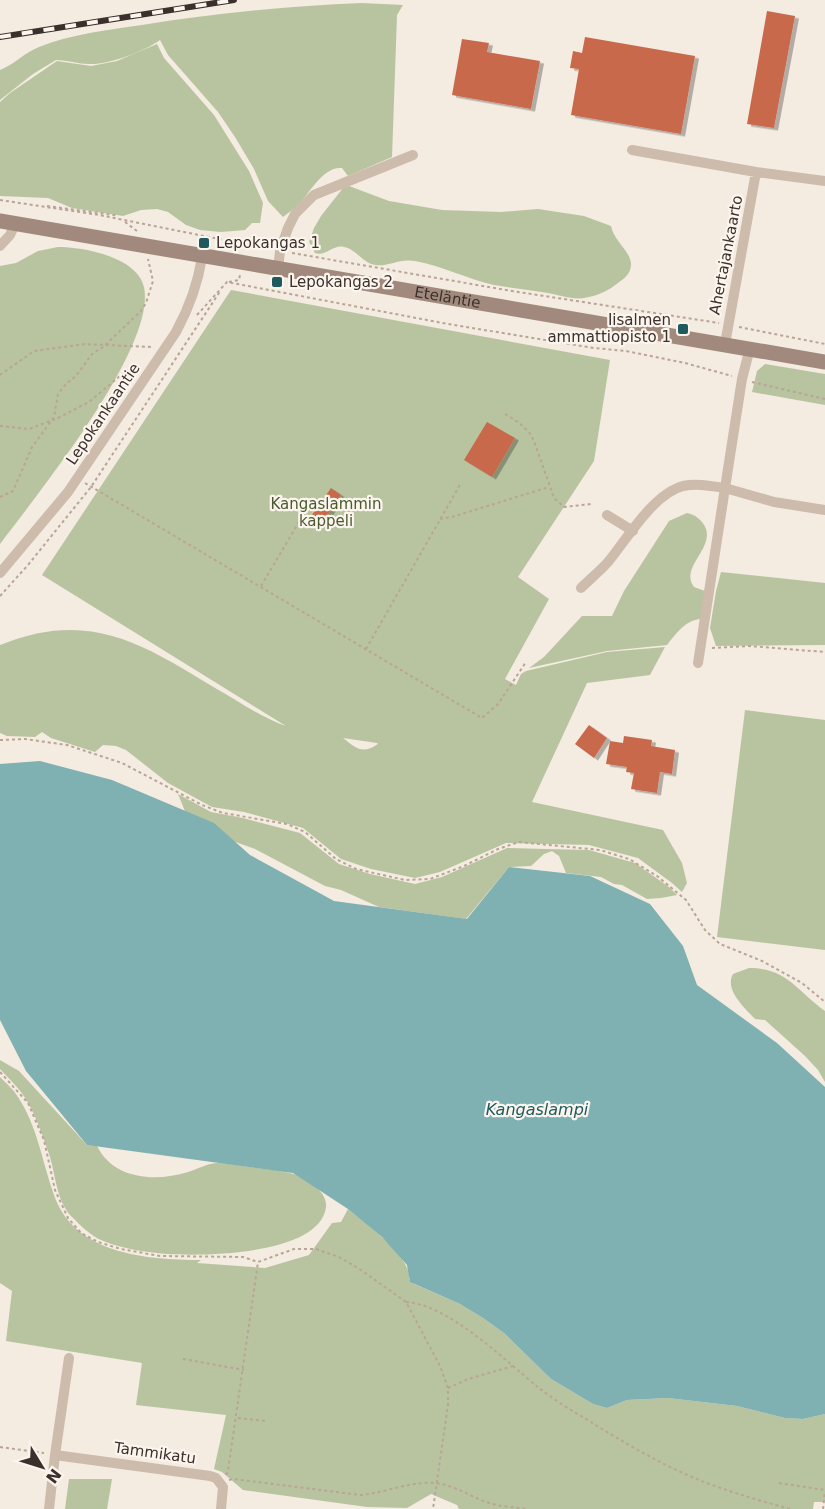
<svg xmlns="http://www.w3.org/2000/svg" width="825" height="1509" font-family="'DejaVu Sans',sans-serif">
<defs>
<filter id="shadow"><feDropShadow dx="4" dy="2.5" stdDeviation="0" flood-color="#0004"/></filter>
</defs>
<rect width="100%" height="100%" fill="#f4ebe1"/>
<!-- green -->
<path fill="#b8c4a0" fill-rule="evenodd" d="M362 3 403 5 397 15 392 157 348 176 342 168C323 166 310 193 298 205 294 209 288 213 283 217L268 201 254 169 235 137 218 112 168 55 160 40C145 51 109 65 89 64 78 64 67 60 56 60L33 74 0 100V70C15 64 24 53 39 47 71 34 108 30 142 25 215 13 288 6 362 3Z
M157 44 164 58 214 115 249 171 263 203 260 223H252L245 230 221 232 200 230 186 225 168 212 157 209 141 210 123 216 72 208 48 198 0 196V102L10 93 57 61 91 66 117 61Z
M349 186 389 201 442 210 501 212 538 209 584 216 611 226C614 243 636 254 630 270 628 276 622 280 618 283 608 291 597 296 584 298 573 300 559 295 548 293 530 290 512 288 494 285 467 279 443 266 415 261 396 258 387 269 371 264 361 260 355 249 344 247 333 244 326 257 315 253L309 242 314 228 321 216 343 188Z
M58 247C84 247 137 257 144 287 157 347 37 495 0 544V266L16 263 38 251Z
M231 290 610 360 594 461 518 577 549 599 505 679 516 685 521 674 526 671 607 652 665 647 650 675 587 683 532 802 663 830 682 863 687 883 682 892 672 883 638 858 589 845 506 843 440 872 415 878 371 869 341 859 303 828 244 812 212 807 168 783 126 750 116 746 103 745 95 752 51 738 42 732 35 737 7 736 0 733V645C98 605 153 652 234 699 250 709 268 720 286 726L42 575ZM343 738 377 743 378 744C362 755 356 748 343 738Z
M765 364 825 374V405L752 392 757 371Z
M687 513C693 514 698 517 702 522 721 545 678 566 694 587L705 591 701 619C685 620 676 634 667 645L607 651 529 668 544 657 582 616H612L624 591 669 521Z
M721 572 825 583V645L716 646 710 628 716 591Z
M745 710 825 720V950L717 937Z
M178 794 211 812 243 818 300 833 339 864 370 874 415 884 442 877 507 848 546 849 589 850 635 863 669 887 677 895 661 898 647 899 622 885 614 884 601 877 566 873 559 856 552 851 544 854 531 866 509 867 466 919 379 907 341 890 325 886 255 849 191 826Z
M749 968C787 968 797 991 825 1011V1082L818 1070 805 1056 765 1020 755 1019C745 1008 724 990 733 974Z
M0 1060 19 1071 87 1145 97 1146C114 1180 156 1182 188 1172 198 1169 208 1163 218 1163 228 1163 240 1166 250 1167 263 1169 277 1170 290 1173 304 1176 328 1191 326 1207 320 1258 185 1258 149 1252 133 1250 115 1246 101 1240 91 1236 80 1225 72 1217 56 1201 56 1175 49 1154 42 1134 34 1109 21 1092 15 1084 7 1077 0 1069Z
M0 1077C6 1083 14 1090 18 1097 37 1126 42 1160 53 1192 72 1254 146 1260 201 1260L197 1263 265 1268 309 1255 332 1223 341 1222 348 1209C364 1222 413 1258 409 1279L414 1284 460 1304 483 1318 504 1333 551 1379 593 1404 607 1408 627 1400 668 1398 737 1406 785 1418 803 1419 825 1414V1502H814L813 1509H459L457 1505 431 1494 407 1508 367 1507 243 1490 222 1472 214 1469 226 1415 136 1405 142 1363 6 1341 12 1291 0 1283Z
M69 1479H112L107 1509H65Z"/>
<!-- water -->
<path fill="#7fb0b2" d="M40 761 112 780 214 823 250 855 334 901 467 919 509 867 590 876 650 904 683 946 697 985 777 1043 825 1087V1414L803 1419 785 1418 737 1406 668 1398 627 1400 607 1408 593 1404 551 1379 504 1333 483 1318 460 1304 410 1282 407 1265 382 1237 348 1209 293 1173 87 1145 26 1071 0 1020V764Z"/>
<!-- building -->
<path fill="#c8694b" filter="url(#shadow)" d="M767 11 795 16 774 128 747 124Z
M585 37 695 56 681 134 571 115 579 69 570 68 573 51 582 53Z
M462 39 489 43 487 52 540 61 531 109 452 95Z
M487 422 515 438 492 477 464 460Z
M331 488 341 495 321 525 310 518Z
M589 725 607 738 594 758 575 744Z
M624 736 652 740 651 746 675 750 672 774 660 772 657 793 631 789 634 773 626 772 627 767 606 764 610 741 623 743Z"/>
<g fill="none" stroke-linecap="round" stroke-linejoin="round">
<!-- path -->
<path stroke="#b9a596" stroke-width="2" stroke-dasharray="3 3" stroke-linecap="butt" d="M0 200 99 215 269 249
M47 206 114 215 118 217
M125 222 137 231
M292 253 512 291 719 323
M229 282 239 280 240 275
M197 315 227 282 448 324 594 348 626 351 685 363 732 376
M739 327 825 344
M0 375 34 351 85 344 151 347
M752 382 825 399
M505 414 518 422 529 432 534 441 554 498 564 507 591 504
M0 426 29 429 58 418 89 402 127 370 135 374
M85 483 482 718 498 704 526 662
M0 497 13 491 32 447 54 417 58 394 66 384 76 376 92 354 103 347 141 311 146 303 153 281 148 259
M440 519 452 517 549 487
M261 586 312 500
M0 596 28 565 91 487 221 290
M712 648 749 646 825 652
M366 649 461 483
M0 740 25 739 67 745 122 763 202 805 223 813 287 824 305 832 336 859 356 869 405 880 430 879 464 866 498 849 519 842 600 850 629 859 657 876 686 900 705 930 720 944 762 961 802 983 825 1002
M0 1072 28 1103 44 1140 55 1190 68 1218 81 1233 98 1242 121 1249 160 1256 243 1257 258 1262 294 1249H316L339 1257 361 1270 406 1302 440 1366 448 1388V1405L433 1509
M406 1302C448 1304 507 1362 539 1388 552 1398 567 1408 581 1416 615 1437 649 1458 685 1474 719 1489 754 1499 790 1509
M183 1359 244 1370
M448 1388 468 1379 513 1366
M238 1418 267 1421
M0 1447 44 1453
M226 1475 228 1471 258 1262
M229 1480 233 1479 360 1495C385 1493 410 1481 435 1483 456 1485 473 1499 493 1504 503 1507 515 1507 526 1509
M779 1483 825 1490
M823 1509 825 1491"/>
<!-- street -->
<path stroke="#cdbbac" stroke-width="10" d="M632 150 756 172 825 181
M0 246 10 235 15 224
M278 270 280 251 288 228 295 214 314 195 413 155
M725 344 756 172
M750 348 742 379 725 488 774 502 825 510
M607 515 633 531
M0 573 68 492 176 332C189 308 198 284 202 257
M581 588C590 579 600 571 608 562 627 539 653 494 683 486 697 483 711 486 725 488L698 663
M55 1455 69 1358
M49 1509 55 1455 210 1476 216 1478 223 1487 221 1509"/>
<!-- secondary -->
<path stroke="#a18a7d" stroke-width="15" id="s1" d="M0 221 825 362"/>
<!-- rail casing -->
<g stroke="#3b302b" stroke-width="6">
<path id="rail" d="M0 37 234 0"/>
</g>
<!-- rail -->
<use href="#rail" stroke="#fbf5ee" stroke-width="4" stroke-dasharray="11" stroke-linecap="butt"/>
</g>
<!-- markers -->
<g fill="#1f5a5e" stroke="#fbf5ee" stroke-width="2">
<rect x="198" y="237" width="12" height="12" rx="3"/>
<rect x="271" y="276" width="12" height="12" rx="3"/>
<rect x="677" y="323" width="12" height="12" rx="3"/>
</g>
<g text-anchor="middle" stroke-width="4.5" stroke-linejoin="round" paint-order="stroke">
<!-- poi labels -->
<g font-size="15" fill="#3b302b" stroke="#fbf5ee" text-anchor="start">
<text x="216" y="248">Lepokangas 1</text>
<text x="289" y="287">Lepokangas 2</text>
<text x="671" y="325" text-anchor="end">Iisalmen<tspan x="671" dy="17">ammattiopisto 1</tspan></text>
</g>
<!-- street labels -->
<g font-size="15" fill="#3b302b" stroke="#fbf5ee">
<text transform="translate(726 255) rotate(-79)" y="5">Ahertajankaarto</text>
<text dy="5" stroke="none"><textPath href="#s1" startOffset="454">Eteläntie</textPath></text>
<text transform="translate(103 414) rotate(-56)" y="5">Lepokankaantie</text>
<text transform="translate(155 1453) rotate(8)" y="5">Tammikatu</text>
</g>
<!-- park labels -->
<g font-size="15" fill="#4a5a2e" stroke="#fbf5ee">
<text x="326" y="509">Kangaslammin<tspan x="326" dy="17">kappeli</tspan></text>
</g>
<!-- water labels -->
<g font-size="16" font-style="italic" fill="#1f5a5e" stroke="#fbf5ee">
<text x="537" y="1115">Kangaslampi</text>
</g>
</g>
<!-- north arrow -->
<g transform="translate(42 1467) rotate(128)" stroke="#fbf5ee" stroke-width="4.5" paint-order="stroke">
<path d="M0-4.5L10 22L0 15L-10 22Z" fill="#3b302b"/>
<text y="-9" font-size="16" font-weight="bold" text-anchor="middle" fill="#3b302b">N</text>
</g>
</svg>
